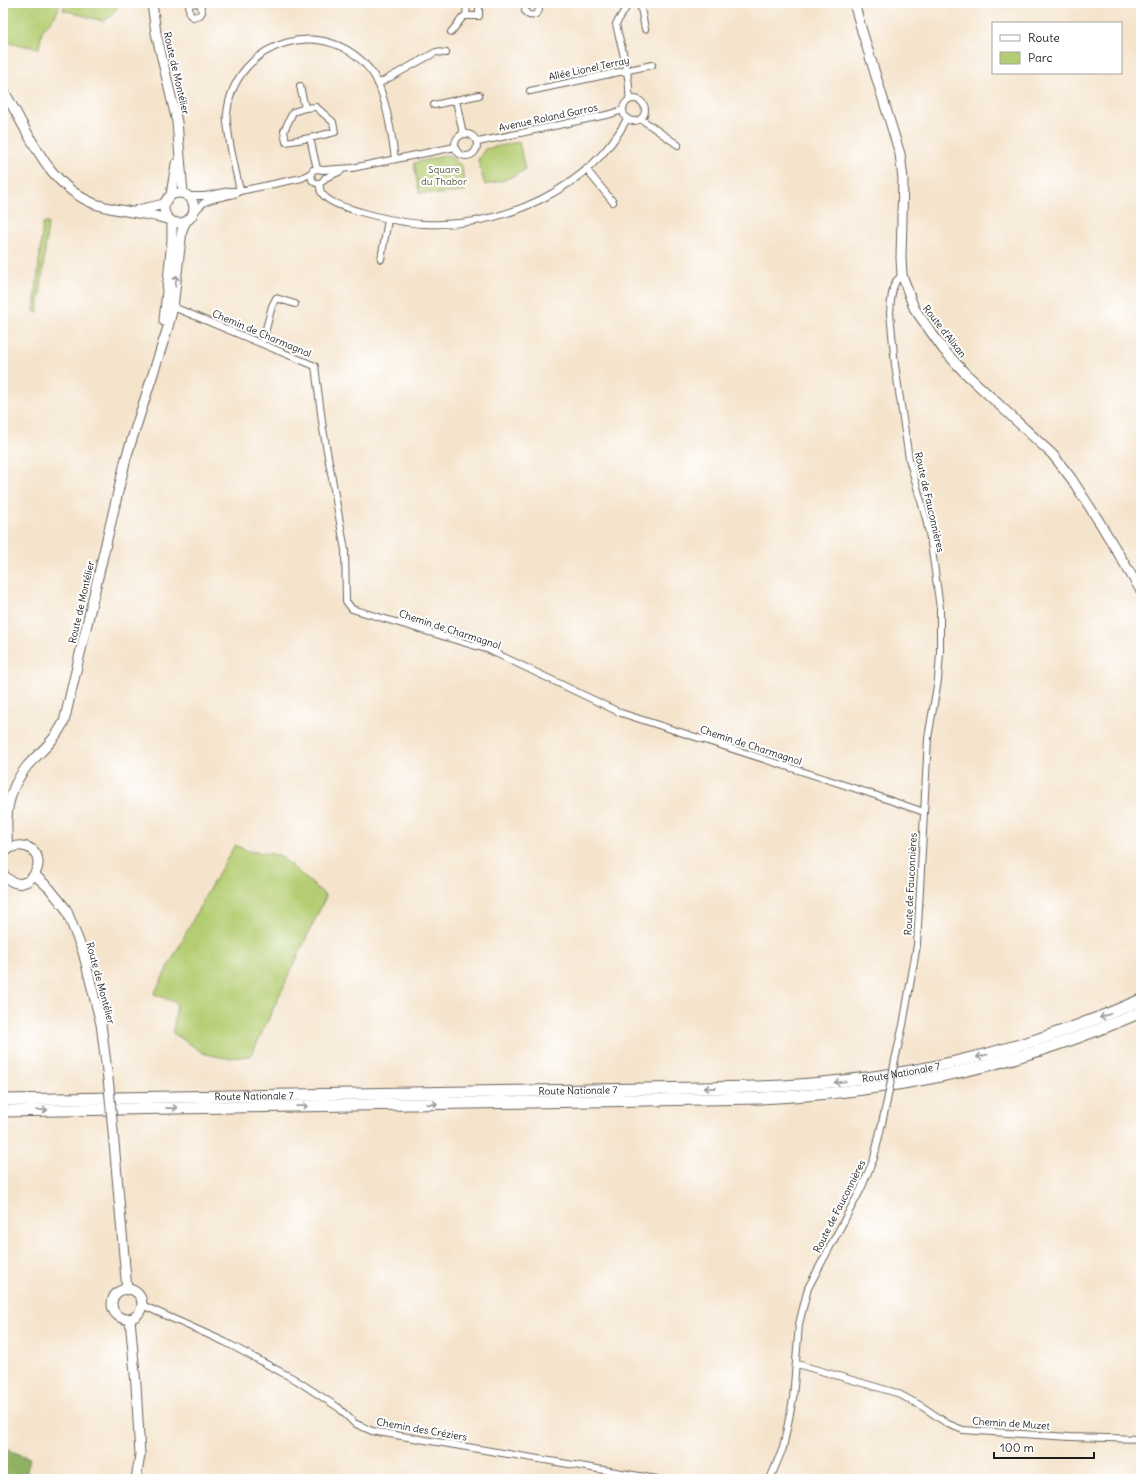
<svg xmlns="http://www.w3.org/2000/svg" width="1144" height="1482" font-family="Delius,sans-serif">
<rect width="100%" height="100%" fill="#fff"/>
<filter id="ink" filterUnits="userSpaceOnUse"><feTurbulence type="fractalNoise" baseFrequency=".025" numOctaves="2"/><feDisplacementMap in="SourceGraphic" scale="8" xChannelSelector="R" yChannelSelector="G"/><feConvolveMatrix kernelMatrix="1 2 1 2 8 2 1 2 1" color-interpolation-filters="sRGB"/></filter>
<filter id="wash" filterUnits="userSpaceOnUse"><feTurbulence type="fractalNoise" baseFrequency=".012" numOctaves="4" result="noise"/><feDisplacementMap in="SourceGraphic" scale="16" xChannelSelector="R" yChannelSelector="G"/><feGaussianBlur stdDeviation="0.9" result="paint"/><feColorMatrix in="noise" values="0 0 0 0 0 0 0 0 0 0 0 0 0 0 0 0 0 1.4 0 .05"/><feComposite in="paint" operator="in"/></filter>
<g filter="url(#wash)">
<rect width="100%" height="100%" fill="#f5e4cc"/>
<!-- green -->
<path fill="#b5cd72" stroke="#687447" d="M3 3H61L55 16 42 31 39 48 13 44 3 40Z
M65 3H119L112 16 103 21 63 10Z
M519 142 525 170 504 180 485 185 478 160 485 149Z
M448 155 462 166 465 192 438 194 419 193 414 163Z
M43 223H48L38 312 36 313 34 311Z
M235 845 248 851 279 855 326 896 251 1056 226 1058 205 1054 173 1033 177 1003 154 994 207 893Z"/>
<!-- forest -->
<path fill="#90b064" stroke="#566640" d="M3 1448 30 1458 25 1479H3Z"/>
</g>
<g filter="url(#ink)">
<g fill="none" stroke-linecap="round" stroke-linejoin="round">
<!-- street casing -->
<g stroke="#68625a" stroke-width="8">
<path id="street" d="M198 3 190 4 189 8 190 15 193 17 200 15 202 12 200 3
M467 3 466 16H479V3
M526 3 525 11C528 17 536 17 539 10L537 3
M629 3 616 24C621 47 631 76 629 100
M640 3 645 29
M451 32 463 17 466 16
M378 84 436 52 446 53
M300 86 305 108 293 112 284 131 286 142 310 138
M530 91 652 65
M623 110a11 11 0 1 1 22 0a11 11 0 1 1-22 0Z
M456 100 463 134
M434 105 479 95
M305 108 316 107 333 122 335 132 310 138 317 169
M641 119 678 145
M455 145a11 11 0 1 1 22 0a11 11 0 1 1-22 0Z
M478 142 611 114 622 110
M586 169 613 202
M311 173 312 180C316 185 322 184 325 178L341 171
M319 183C320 186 320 190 321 192 328 204 349 208 361 212 382 218 402 223 424 224 502 228 589 190 627 119
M240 191C236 171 230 150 228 129 227 124 226 118 227 114 234 39 330 12 373 74 386 93 392 136 395 159
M189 196H205L229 191H240L302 178 311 173 313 170 317 169 323 170 352 168 455 147
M193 214C197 210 200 205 205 202 213 197 227 197 237 193
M381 259 388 220
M171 306 315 366 323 429 345 550 346 601 352 609 489 650 621 713 866 792 924 812
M262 344 272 306 276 298 295 304
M895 1060 903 1025 917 945 928 738 938 680 940 653V608L931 543 926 519 909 459 895 365 890 313 891 300 893 288 896 281 902 275
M142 1305 225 1342 296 1380 339 1408 354 1423 372 1431 657 1479
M797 1364 897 1393 923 1407 948 1424 963 1430 1070 1437 1141 1439
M770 1479 783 1448 793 1399 799 1324 808 1288 861 1189 874 1158 887 1101"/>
</g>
<!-- secondary casing -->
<g stroke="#68625a" stroke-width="11">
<path id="secondary" d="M152 3 156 33 177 122 183 193
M854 3 862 31 900 154 903 179 901 258 902 275 914 308 943 349 964 372 1053 455 1071 478 1100 523 1141 591
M3 90C29 131 46 185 95 204 118 212 144 212 167 219
M164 208a15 15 0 1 1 30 0a15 15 0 1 1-30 0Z
M171 195 176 164
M138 210 164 204
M164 321 172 240V222
M8 849C5 817 6 791 28 765 36 756 45 749 52 740 57 735 60 728 64 722L126 458 168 327 173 307 182 230 185 223
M3 855C7 849 14 845 22 846 56 850 29 905 3 874
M35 875 50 889 66 909 83 952 101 1024 109 1087
M116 1165 127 1290
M112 1304a15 15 0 1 1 30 0a15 15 0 1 1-30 0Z
M130 1319 136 1385 140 1455 136 1479"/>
</g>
<!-- highway casing -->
<g stroke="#68625a" stroke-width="13">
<g id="highway">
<path id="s1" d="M3 1100 758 1087C894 1082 1017 1055 1141 1000"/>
<path d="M3 1111 761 1098C895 1092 1018 1066 1141 1012"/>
</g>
</g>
<!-- street -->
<use href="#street" stroke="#fff" stroke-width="6"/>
<!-- secondary -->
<use href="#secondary" stroke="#fff" stroke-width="9"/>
<!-- highway -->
<use href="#highway" stroke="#fff" stroke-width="11"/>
<!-- street-bridge casing -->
<g stroke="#68625a" stroke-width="8" stroke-linecap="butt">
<path id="street-bridge" d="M887 1101 895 1060"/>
</g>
<!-- secondary-bridge casing -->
<g stroke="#68625a" stroke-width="11" stroke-linecap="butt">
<path id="secondary-bridge" d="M109 1087 116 1165"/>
</g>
<!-- street-bridge -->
<use href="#street-bridge" stroke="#fff" stroke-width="6"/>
<!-- secondary-bridge -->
<use href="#secondary-bridge" stroke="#fff" stroke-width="9"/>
</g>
<!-- one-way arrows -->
<defs><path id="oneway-shaft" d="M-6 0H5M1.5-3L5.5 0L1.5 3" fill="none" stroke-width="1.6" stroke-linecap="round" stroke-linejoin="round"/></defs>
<g stroke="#999">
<use href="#oneway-shaft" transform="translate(176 281) rotate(-83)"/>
<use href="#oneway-shaft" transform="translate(1105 1016) rotate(159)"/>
<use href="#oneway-shaft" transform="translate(982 1056) rotate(166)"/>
<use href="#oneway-shaft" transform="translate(840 1082) rotate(173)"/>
<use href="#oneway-shaft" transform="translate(710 1088) rotate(179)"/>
<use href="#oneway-shaft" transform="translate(432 1104) rotate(-1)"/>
<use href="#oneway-shaft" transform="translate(302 1106) rotate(-1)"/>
<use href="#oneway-shaft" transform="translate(172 1108) rotate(-1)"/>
<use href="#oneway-shaft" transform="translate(42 1110) rotate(-1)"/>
</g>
</g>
<g text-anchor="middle" stroke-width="4" stroke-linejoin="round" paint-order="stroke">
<!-- street labels -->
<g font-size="10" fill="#1c1c1c" stroke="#fff">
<text transform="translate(589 68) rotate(-12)" y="4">Allée Lionel Terray</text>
<text transform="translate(177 73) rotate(77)" y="4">Route de Montélier</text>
<text transform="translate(548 117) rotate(-12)" y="4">Avenue Roland Garros</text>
<text transform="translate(945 331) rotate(52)" y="4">Route d'Alixan</text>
<text transform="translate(262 333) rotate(23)" y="4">Chemin de Charmagnol</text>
<text transform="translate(930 502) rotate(77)" y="4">Route de Fauconnières</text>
<text transform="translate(81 602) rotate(-77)" y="4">Route de Montélier</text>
<text transform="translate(450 629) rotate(18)" y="4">Chemin de Charmagnol</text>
<text transform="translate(751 745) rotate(18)" y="4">Chemin de Charmagnol</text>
<text transform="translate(910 884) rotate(-87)" y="4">Route de Fauconnières</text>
<text transform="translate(101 983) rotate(75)" y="4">Route de Montélier</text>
<text dy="4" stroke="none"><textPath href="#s1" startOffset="899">Route Nationale 7</textPath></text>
<text dy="4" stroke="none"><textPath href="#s1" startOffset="575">Route Nationale 7</textPath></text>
<text dy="4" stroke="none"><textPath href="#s1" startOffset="251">Route Nationale 7</textPath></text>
<text transform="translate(839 1206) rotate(-63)" y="4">Route de Fauconnières</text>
<text transform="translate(1011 1423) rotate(4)" y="4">Chemin de Muzet</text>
<text transform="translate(422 1429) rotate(10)" y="4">Chemin des Créziers</text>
</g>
<!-- park labels -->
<g font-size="10" fill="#525a3a" stroke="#fff">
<text x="444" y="173">Square<tspan x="444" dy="12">du Thabor</tspan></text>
</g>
</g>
<!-- margin -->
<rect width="1144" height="1482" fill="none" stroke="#fff" stroke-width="16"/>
<!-- legend -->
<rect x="992" y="22" width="130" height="52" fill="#ffffff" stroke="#a4a4a4"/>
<rect x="1000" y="35" width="20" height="6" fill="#ffffff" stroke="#a4a4a4"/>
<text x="1028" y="42" font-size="12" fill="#1c1c1c">Route</text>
<rect x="1000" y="52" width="20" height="12" fill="#b5cd72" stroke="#a4a4a4"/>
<text x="1028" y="62" font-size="12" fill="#1c1c1c">Parc</text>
<!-- scale -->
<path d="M994 1452v6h100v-6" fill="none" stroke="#1c1c1c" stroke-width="2"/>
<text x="1000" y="1452" font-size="12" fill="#1c1c1c" stroke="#ffffff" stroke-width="3" paint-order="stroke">100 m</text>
</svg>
